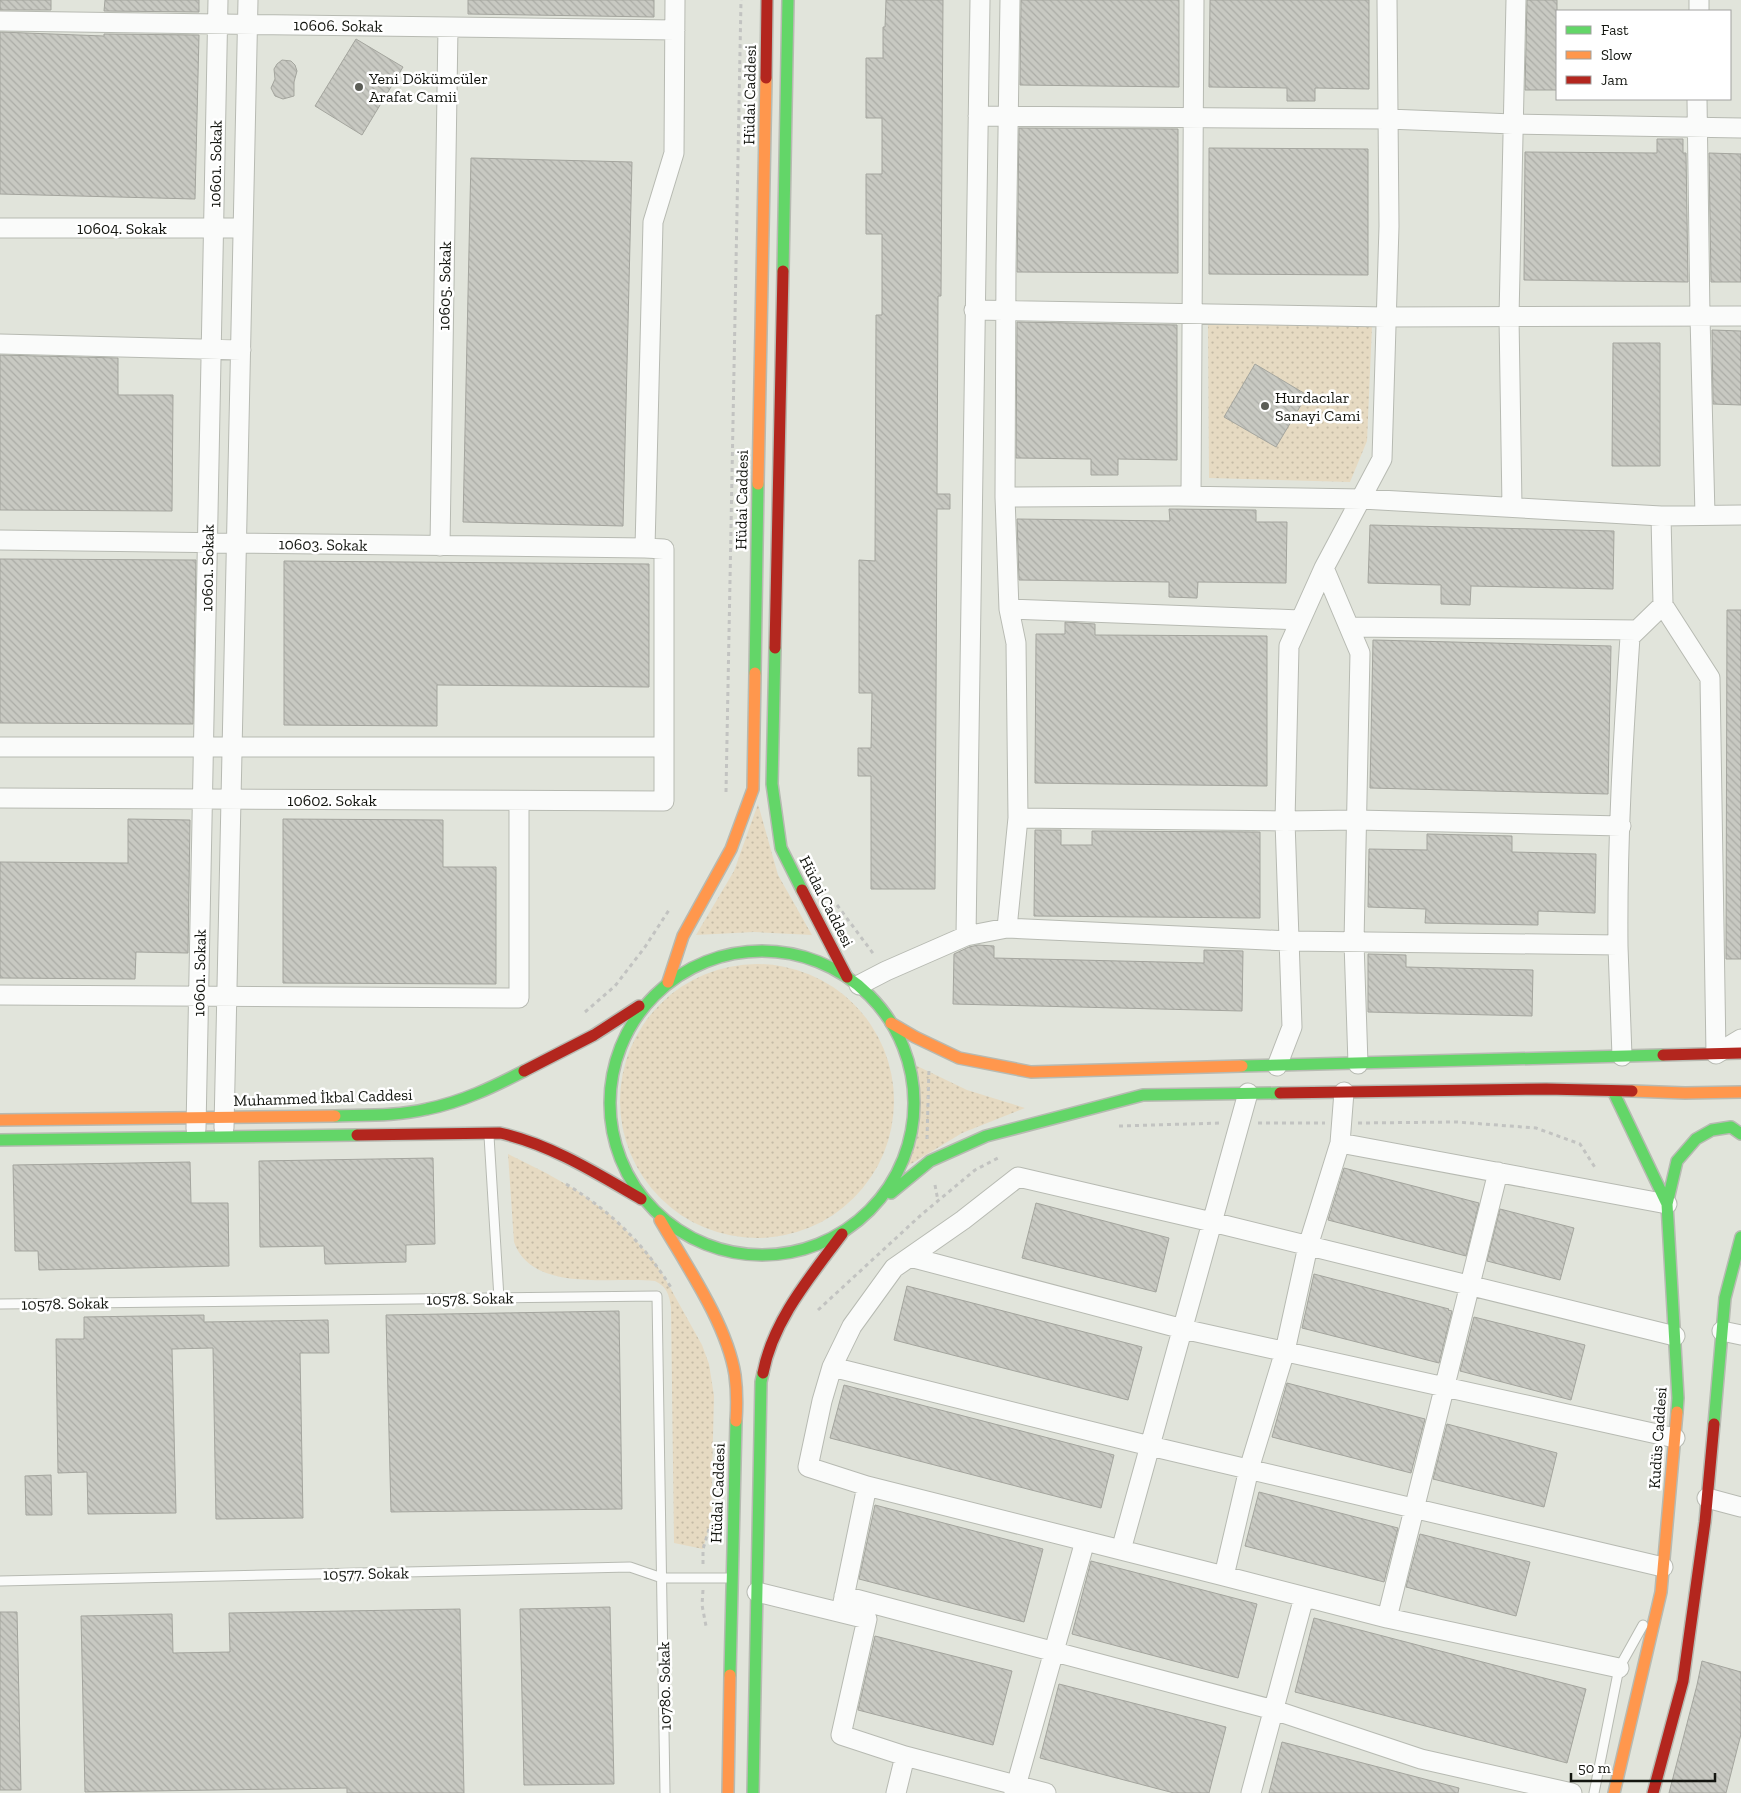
<svg xmlns="http://www.w3.org/2000/svg" width="1741" height="1793" font-family="'Zilla Slab',serif">
<defs>
<pattern id="grass-dots" width="8" height="8" patternUnits="userSpaceOnUse" patternTransform="scale(1.25)"><rect width="8" height="8" fill="#e6dac2"/><path d="M2 2h.1M6 6h.1" fill="none" stroke="#c4baa6" stroke-width="1.8" stroke-linecap="round"/></pattern>
<pattern id="building-back-hatch" width="6" height="6" patternUnits="userSpaceOnUse" patternTransform="scale(1.25)"><rect width="6" height="6" fill="#c8c9c2"/><path d="M-1 5l2 2M0 0l6 6M5-1l2 2" fill="none" stroke="#abaca6"/></pattern>
</defs>
<rect width="100%" height="100%" fill="#e1e4db"/>
<!-- grass -->
<path fill="url(#grass-dots)" d="M1208 323 1372 326 1367 441 1350 482 1209 478Z
M758 804 778 875 812 935 754 932 696 935 734 871Z
M620 1101a137 137 0 1 1 274 0a137 137 0 1 1-274 0Z
M915 1065 967 1090 1025 1108 962 1133 906 1167 918 1119Z
M508 1154 546 1173 576 1190 608 1213 623 1227 652 1258 663 1275 702 1345 709 1364 714 1396 711 1520 703 1549 674 1543 671 1307C669 1294 667 1287 655 1281 614 1276 532 1294 514 1242Z"/>
<!-- building -->
<path fill="url(#building-back-hatch)" stroke="#a4a59e" d="M0 0H51V10H0Z
M105 0H199V12L104 11Z
M468 0H654V17L468 14Z
M886 0H943L941 296H938L937 494H950V509H937L935 889H871V776H858V748H871L872 693H859V560L875 561 876 315H882V234H866V174H882V118H866V58H883V27H885Z
M1021 0H1179V87L1020 85Z
M1210 0H1369V89L1315 88V101H1287V88L1209 87Z
M1527 0H1557V90H1525Z
M0 32 104 36V34L199 35 195 199 0 194Z
M356 39 403 67 362 135 315 106Z
M282 60 291 61 295 65 297 71 294 82V96L283 99 275 96 271 88 275 79 274 69 277 64Z
M1019 128 1178 129V273L1017 272Z
M1657 139H1683V153H1686L1688 282 1524 280 1525 152 1657 153Z
M1209 148 1368 149V275L1209 274Z
M1709 153 1741 154V282H1711Z
M471 158 632 162 623 526 463 522Z
M1017 322 1177 325V460L1118 459V475H1091V459L1016 458Z
M1712 330 1741 331V405L1713 404Z
M1613 343H1660V466H1612Z
M0 355 118 358V395H173L172 511 0 510Z
M1255 364 1307 395 1276 447 1224 417Z
M1169 509 1256 510V522H1287L1286 583 1198 582 1197 598 1169 597V582L1019 580 1017 519 1170 521Z
M1370 525 1614 531 1613 589 1471 586 1470 605 1441 604V585L1368 583Z
M0 559 196 560 193 724 0 723Z
M284 561 649 564V687L437 685V726L284 725Z
M1727 610H1741V959H1726Z
M1065 622 1095 624V635L1267 636V786L1035 783 1036 634H1065Z
M1373 640 1611 646 1608 794 1370 788Z
M128 819 190 820 188 953 136 952 135 979 0 978V862L128 863Z
M283 819 443 820V867H496V984L283 983Z
M1035 830H1061V845H1092V831L1260 832V918L1034 916Z
M1427 834 1512 836V852L1596 854 1595 913 1538 911V925L1425 923 1426 909 1368 907 1369 849 1427 850Z
M978 945 994 946V958L1204 963V950L1243 951 1242 1011 953 1004 954 954 969 947Z
M1368 954 1406 955V967L1533 970 1532 1016 1368 1012Z
M433 1158 435 1244 406 1245V1262L325 1264 324 1246 260 1247 259 1161Z
M190 1162 191 1203H228L229 1266 39 1270 38 1251H15L13 1165Z
M1344 1168 1479 1203 1466 1256 1328 1220Z
M1036 1203 1169 1238 1156 1292 1022 1258Z
M1500 1209 1574 1228 1560 1280 1487 1261Z
M1314 1274 1449 1309 1448 1310 1452 1311 1439 1363 1302 1328Z
M907 1286 1142 1347 1128 1400 894 1340Z
M619 1311 622 1509 391 1512 386 1315Z
M204 1315V1322L328 1320 329 1353H300L303 1518 216 1519 213 1348 172 1349 176 1513 88 1514 87 1472 58 1473 56 1339H84V1317Z
M1474 1317 1585 1345 1571 1400 1460 1371Z
M1287 1383 1425 1419 1411 1473 1272 1437Z
M844 1385 1114 1455 1101 1508 830 1438Z
M1447 1424 1557 1453 1544 1507 1433 1479Z
M51 1475 52 1515H26L25 1476Z
M1259 1492 1398 1528 1384 1582 1245 1546Z
M875 1505 1043 1549 1024 1622 859 1579Z
M1420 1534 1530 1562 1516 1616 1406 1587Z
M1091 1561 1257 1604 1238 1678 1072 1634Z
M610 1607 614 1784 524 1785 520 1609Z
M460 1609 464 1793H347V1788L85 1792 81 1616 172 1614 173 1653 230 1652 229 1613Z
M0 1612H17L21 1790H0Z
M1314 1618 1586 1689 1567 1763 1295 1692Z
M875 1636 1012 1671 993 1745 858 1710Z
M1702 1661 1741 1672V1734L1726 1793H1669L1697 1685Z
M1059 1684 1226 1727 1209 1793H1174L1040 1758Z
M1282 1742 1459 1788 1458 1793H1269Z"/>
<g fill="none" stroke-linecap="round" stroke-linejoin="round">
<!-- lane casing -->
<g stroke="#b7bab2" stroke-width="11">
<path id="lane" d="M489 1136 499 1298
M0 1304 657 1296 665 1793
M0 1581 630 1567 662 1578H728
M1594 1793 1619 1668 1643 1625"/>
</g>
<!-- street casing -->
<g stroke="#b7bab2" stroke-width="21">
<path id="street" d="M1699 11V0
M0 21 675 30
M1697 99 1700 316 1705 515
M978 116 1388 119 1513 124 1741 128
M0 228H243
M974 310 1386 317 1741 316
M0 344 241 350
M1191 496 1194 0
M1005 497 1178 496 1362 499 1661 516 1663 605 1630 637C1623 740 1617 843 1618 946 1619 983 1621 1020 1622 1056
M1512 507 1509 317 1516 0
M1661 516 1741 515
M0 540 645 548
M440 546 448 27
M1324 568 1360 653 1354 942 1358 1064
M1663 605 1710 678 1716 1054 1741 1039
M1009 609 1300 620
M1349 627 1637 630
M0 747H664
M0 798 664 801V549L645 548 653 222 674 153 675 0
M1018 818 1285 821 1356 820 1621 826
M1007 928 1018 818 1016 643 1009 609 1005 497 1006 266 1010 0
M966 936 980 0
M859 985 886 971 966 936 1007 928 1289 941 1618 945
M0 995 519 998V801
M1277 1066 1292 1027 1285 821 1289 646 1324 568 1382 459 1389 226 1387 0
M1344 1092 1340 1143 1667 1204
M224 1128 248 0
M196 1129 218 0
M1340 1143 1308 1246 1285 1351 1249 1469 1224 1576 1387 1618 1619 1668
M910 1257 1183 1329 1675 1438
M1722 1331 1741 1335
M832 1367 1150 1446 1663 1567
M867 1486 1121 1550 1248 1093
M1707 1498 1741 1507
M1121 1550 1224 1576
M757 1592 867 1619 841 1735 905 1756 896 1793
M844 1596 1274 1710 1421 1759 1572 1793
M841 1612 867 1486 808 1467 822 1401 832 1367 852 1326 894 1268 963 1220 1018 1177 1212 1222 1675 1336
M1387 1618 1498 1172
M905 1756 1046 1793
M1014 1793 1085 1541
M1251 1793 1304 1597"/>
</g>
<!-- fast casing -->
<g stroke="#b7bab2" stroke-width="14">
<path id="fast" d="M783 271 788 0
M775 648 772 784 781 848 802 890
M755 673 758 484
M610 1103a152 152 0 1 1 304 0a152 152 0 1 1-304 0Z
M1242 1066 1663 1055
M1613 1091 1667 1204 1678 1398 1677 1412
M335 1116C366 1115 397 1116 427 1109 462 1102 493 1087 524 1071
M0 1140 357 1135
M891 1193 930 1161 986 1136 1143 1095 1280 1093
M1667 1204 1677 1161 1696 1139 1712 1130 1731 1127 1741 1134
M1714 1424 1725 1298 1741 1237
M730 1675 736 1421
M753 1793 761 1382 763 1373"/>
</g>
<!-- slow casing -->
<g stroke="#b7bab2" stroke-width="14">
<path id="slow" d="M758 484 766 78
M668 982 683 936 731 849 753 789 755 673
M891 1023 915 1037 959 1058 1031 1072 1242 1066
M1632 1091 1685 1093 1741 1092
M0 1120 335 1116
M660 1220C686 1265 727 1324 735 1375 737 1390 737 1406 736 1421
M728 1793 730 1675
M1614 1793 1661 1592 1677 1412"/>
</g>
<!-- jam casing -->
<g stroke="#b7bab2" stroke-width="14">
<path id="jam" d="M766 78 767 0
M775 648 783 271
M802 890 847 977
M1663 1055 1741 1053
M524 1071 594 1035 639 1006
M1280 1093 1546 1089 1632 1091
M357 1135 500 1133C552 1145 596 1173 641 1199
M763 1373C773 1320 811 1276 842 1234
M1653 1793 1683 1681 1705 1522 1714 1424"/>
</g>
<!-- path -->
<path stroke="#c2c3c1" stroke-width="3" stroke-dasharray="4 4" stroke-linecap="butt" d="M726 792 741 0
M837 905 875 956
M585 1012 615 986 645 947 669 910
M1258 1123H1325
M1358 1123 1457 1122 1536 1128 1580 1144 1596 1169
M1119 1126 1222 1123
M927 1139 929 1068
M566 1184C612 1212 644 1244 672 1289
M935 1185 938 1201
M818 1310 921 1215 975 1170 1000 1157
M703 1564V1549L709 1529
M703 1590 702 1605 706 1626"/>
<!-- lane -->
<use href="#lane" stroke="#fafbfa" stroke-width="9"/>
<!-- street -->
<use href="#street" stroke="#fafbfa" stroke-width="19"/>
<!-- fast -->
<use href="#fast" stroke="#63d668" stroke-width="11"/>
<!-- slow -->
<use href="#slow" stroke="#ff974d" stroke-width="11"/>
<!-- jam -->
<use href="#jam" stroke="#b3261e" stroke-width="11"/>
</g>
<!-- markers -->
<g fill="#5b5d56" stroke="#fff" stroke-width="2">
<circle cx="359" cy="87" r="5"/>
<circle cx="1265" cy="406" r="5"/>
</g>
<g text-anchor="middle" stroke-width="5" stroke-linejoin="round" paint-order="stroke">
<!-- street labels -->
<g font-size="16" fill="#13150f" stroke="#fff">
<text transform="translate(338 25) rotate(1)" y="6">10606. Sokak</text>
<text transform="translate(749 95) rotate(-89)" y="6">Hüdai Caddesi</text>
<text transform="translate(215 164) rotate(-89)" y="6">10601. Sokak</text>
<text x="122" y="234">10604. Sokak</text>
<text transform="translate(444 286) rotate(-89)" y="6">10605. Sokak</text>
<text transform="translate(741 500) rotate(-89)" y="6">Hüdai Caddesi</text>
<text transform="translate(323 544) rotate(1)" y="6">10603. Sokak</text>
<text transform="translate(207 568) rotate(-89)" y="6">10601. Sokak</text>
<text x="332" y="806">10602. Sokak</text>
<text transform="translate(827 901) rotate(63)" y="6">Hüdai Caddesi</text>
<text transform="translate(199 973) rotate(-89)" y="6">10601. Sokak</text>
<text transform="translate(323 1097) rotate(-2)" y="6">Muhammed İkbal Caddesi</text>
<text transform="translate(470 1298) rotate(-1)" y="6">10578. Sokak</text>
<text transform="translate(65 1303) rotate(-1)" y="6">10578. Sokak</text>
<text transform="translate(1657 1438) rotate(-86)" y="6">Kudüs Caddesi</text>
<text transform="translate(717 1493) rotate(-88)" y="6">Hüdai Caddesi</text>
<text transform="translate(366 1573) rotate(-1)" y="6">10577. Sokak</text>
<text transform="translate(664 1686) rotate(-91)" y="6">10780. Sokak</text>
</g>
<!-- poi labels -->
<g font-size="16" fill="#13150f" stroke="#fff" text-anchor="start">
<text x="369" y="84">Yeni Dökümcüler<tspan x="369" dy="18">Arafat Camii</tspan></text>
<text x="1275" y="403">Hurdacılar<tspan x="1275" dy="18">Sanayi Cami</tspan></text>
</g>
</g>
<!-- legend -->
<rect x="1556" y="10" width="175" height="90" fill="#ffffff" stroke="#a1a19f"/>
<rect x="1566" y="26" width="25" height="8" fill="#63d668" stroke="#a1a19f"/>
<text x="1601" y="35" font-size="15" fill="#13150f">Fast</text>
<rect x="1566" y="51" width="25" height="8" fill="#ff974d" stroke="#a1a19f"/>
<text x="1601" y="60" font-size="15" fill="#13150f">Slow</text>
<rect x="1566" y="76" width="25" height="8" fill="#b3261e" stroke="#a1a19f"/>
<text x="1601" y="85" font-size="15" fill="#13150f">Jam</text>
<!-- scale -->
<path d="M1571 1773v8h144v-8" fill="none" stroke="#13150f" stroke-width="2.5"/>
<text x="1578" y="1773" font-size="15" fill="#13150f" stroke="#ffffff" stroke-width="4" paint-order="stroke">50 m</text>
</svg>
